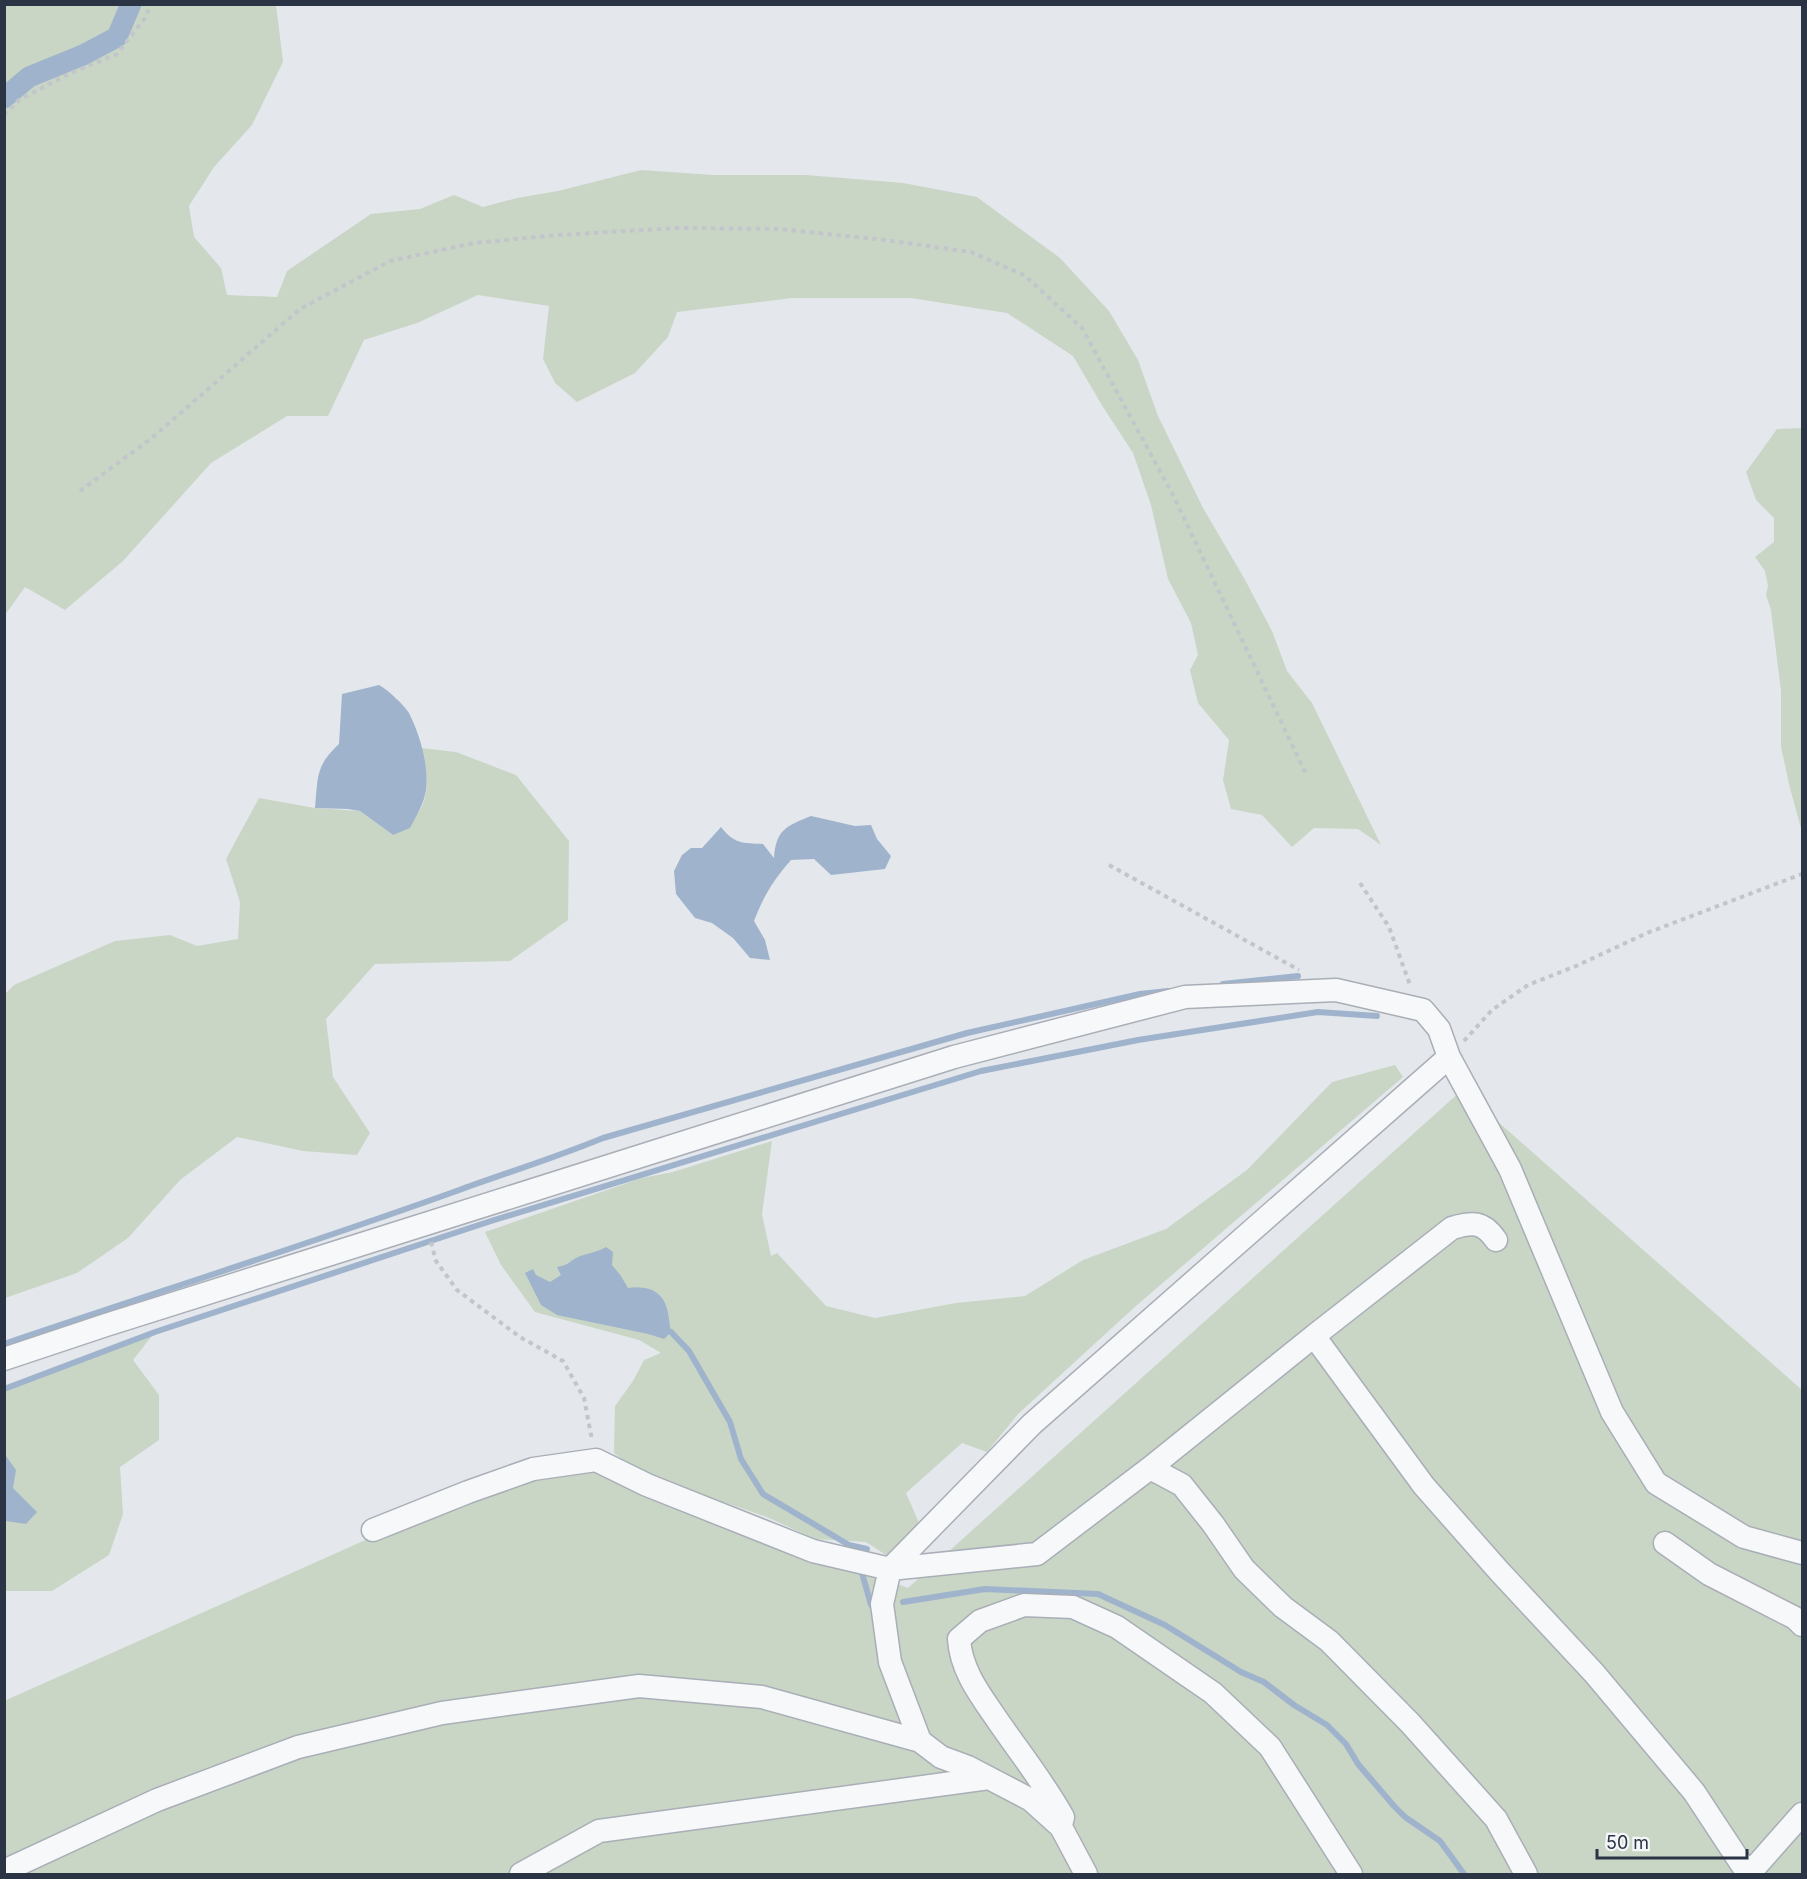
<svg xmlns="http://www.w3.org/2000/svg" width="1807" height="1879" font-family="Inter,sans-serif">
<rect width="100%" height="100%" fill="#e4e7ec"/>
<!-- green -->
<path fill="#c9d6c5" d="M5 4 276 5 283 62 252 125 214 167 189 206 194 237 221 268 227 295 277 297 287 271 371 214 420 209 454 195 483 207 517 198 558 191 641 170 713 175H806L903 183 977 197 1060 258 1109 311 1138 360 1158 416 1203 508 1244 578 1272 631 1287 671 1312 703 1381 845 1358 829 1314 828 1292 847 1262 815 1231 809 1223 780 1229 740 1198 703 1190 670 1198 655 1191 623 1168 579 1151 505 1133 453 1103 407 1073 356 1007 313 911 298H792L677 312 668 337 635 373 577 402 555 383 543 359 549 306 478 295 417 323 364 340 328 416H287L211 463 123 561 65 610 25 587 5 615Z
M1802 428V832L1790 788 1781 747V691L1771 610 1766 595 1768 586 1765 571 1755 557 1774 542V518L1756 500 1746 472 1777 429Z
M421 748 456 752 516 775 569 841 568 920 510 961 375 964 326 1019 333 1077 370 1133 357 1155 303 1151 237 1137 180 1180 128 1238 77 1273 5 1298V994L14 985 115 941 170 935 197 946 238 939 240 902 226 859 259 798 315 808 360 811 393 835C400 828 409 823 415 816 432 799 427 769 421 748Z
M1395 1065 1403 1077 1137 1305 1018 1414 987 1452 962 1443 906 1493 919 1523 889 1557 866 1542 815 1539 767 1517 686 1489 628 1464 614 1453 615 1406 633 1381 644 1360 661 1353 639 1340 535 1312 501 1265 485 1232 642 1178 673 1172 772 1141 762 1214 771 1256 777 1253 826 1306 875 1318 956 1303 1025 1296 1083 1260 1166 1229 1247 1170 1332 1082Z
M1462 1090 1802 1390V1874H5L4 1701 554 1456 908 1588Z
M155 1332 133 1360 159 1395V1440L120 1467 123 1514 109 1555 52 1591H5V1389Z"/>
<!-- water -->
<path fill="#9fb4cc" d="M379 685C387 689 405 706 409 713 420 735 429 766 426 790 424 804 416 816 410 828L393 835 360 811 348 809 315 808C318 778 315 766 339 744L342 694Z
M811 816 855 826 871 825 877 839 891 856 885 869 831 875 814 859 791 860C774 879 763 897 754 921L765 940 770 960 750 958 733 938 712 923 695 918 676 894 674 871 682 855 691 848H702L721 827C734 844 743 843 763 844L774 858C776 829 787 826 811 816Z
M606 1247 613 1252 612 1265 621 1276 628 1288C642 1286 658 1288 665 1303 669 1311 669 1323 671 1332L664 1339 648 1334 557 1315 541 1305 525 1273 533 1269 536 1275 550 1282 561 1275 557 1267C569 1265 567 1263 576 1258 586 1253 596 1253 606 1247Z
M4 1453 16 1470 13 1488 37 1512 26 1524 6 1521Z"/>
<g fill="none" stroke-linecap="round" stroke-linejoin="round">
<!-- stream -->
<path stroke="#9fb4cc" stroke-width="6" d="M1223 984 1298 976
M671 1332 689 1351 730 1422 741 1459 763 1494 849 1545 867 1549
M4 1344C157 1292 310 1244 462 1189 509 1172 557 1157 603 1138L967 1033 1140 994 1168 991
M4 1389 155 1332 491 1221 981 1071 1138 1040 1318 1012 1377 1016
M862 1573 871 1605
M903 1602 985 1589 1098 1594 1165 1625 1241 1672 1264 1682 1294 1705 1327 1725 1346 1744 1358 1764 1394 1806 1405 1817 1440 1841 1464 1874"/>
<!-- canal -->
<path stroke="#9fb4cc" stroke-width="21" d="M4 98 29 77 83 55 117 37 131 4"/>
<!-- minor casing -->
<g stroke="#a9aeb7" stroke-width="25">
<path id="minor" d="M1314 1336 1452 1228C1472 1222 1483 1221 1496 1240
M4 1359 106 1325 954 1057 1185 997 1336 990 1423 1010 1439 1029 1449 1057
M1150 1468 1182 1485 1213 1524 1244 1569 1283 1607 1329 1641 1410 1723 1496 1819 1526 1874
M373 1530 468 1492 533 1469 596 1460 647 1485 813 1551 890 1569 1037 1554 1150 1468 1314 1336 1424 1486 1499 1571 1594 1673 1694 1792 1748 1874
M1665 1543 1709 1574 1795 1618 1802 1625
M1061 1825 1063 1817C1044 1783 1020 1753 998 1721 981 1696 961 1671 959 1639L980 1621 1024 1605 1073 1607 1117 1627 1213 1693 1270 1747 1351 1874
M4 1871 157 1800 298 1747 442 1713 639 1686 762 1697 920 1741
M521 1874 599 1831 989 1778
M1086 1874 1061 1827 1031 1800 968 1767 941 1757 920 1741 890 1662 882 1604 890 1569 1032 1424 1449 1057 1510 1169 1612 1412 1656 1483 1744 1537 1802 1553
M1749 1874 1802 1814"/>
</g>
<!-- path -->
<path stroke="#c2c5cb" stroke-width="4" stroke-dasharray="4.5 4.5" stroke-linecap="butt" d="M4 115 19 100 69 74 117 54 145 18 151 4
M80 491 153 437 300 309 390 261 474 243 558 235 677 228 779 229 885 240 971 252 1024 275 1082 328 1173 495 1306 774
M1109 865 1299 970
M1360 883 1389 927 1410 985
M1464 1041 1492 1010 1528 985 1576 966 1647 933 1802 874
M431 1242 436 1261 457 1290 520 1337 563 1361 584 1398 592 1440"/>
<!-- minor -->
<use href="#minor" stroke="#f7f8fa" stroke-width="22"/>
</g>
<!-- border -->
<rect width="1807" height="1879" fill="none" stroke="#2b3445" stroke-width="12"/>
<!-- scale -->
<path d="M1597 1849v9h150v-9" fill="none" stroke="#2b3445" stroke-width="3"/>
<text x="1606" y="1849" font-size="18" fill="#2b3445" stroke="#f4f6f9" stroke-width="4.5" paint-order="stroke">50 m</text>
</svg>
